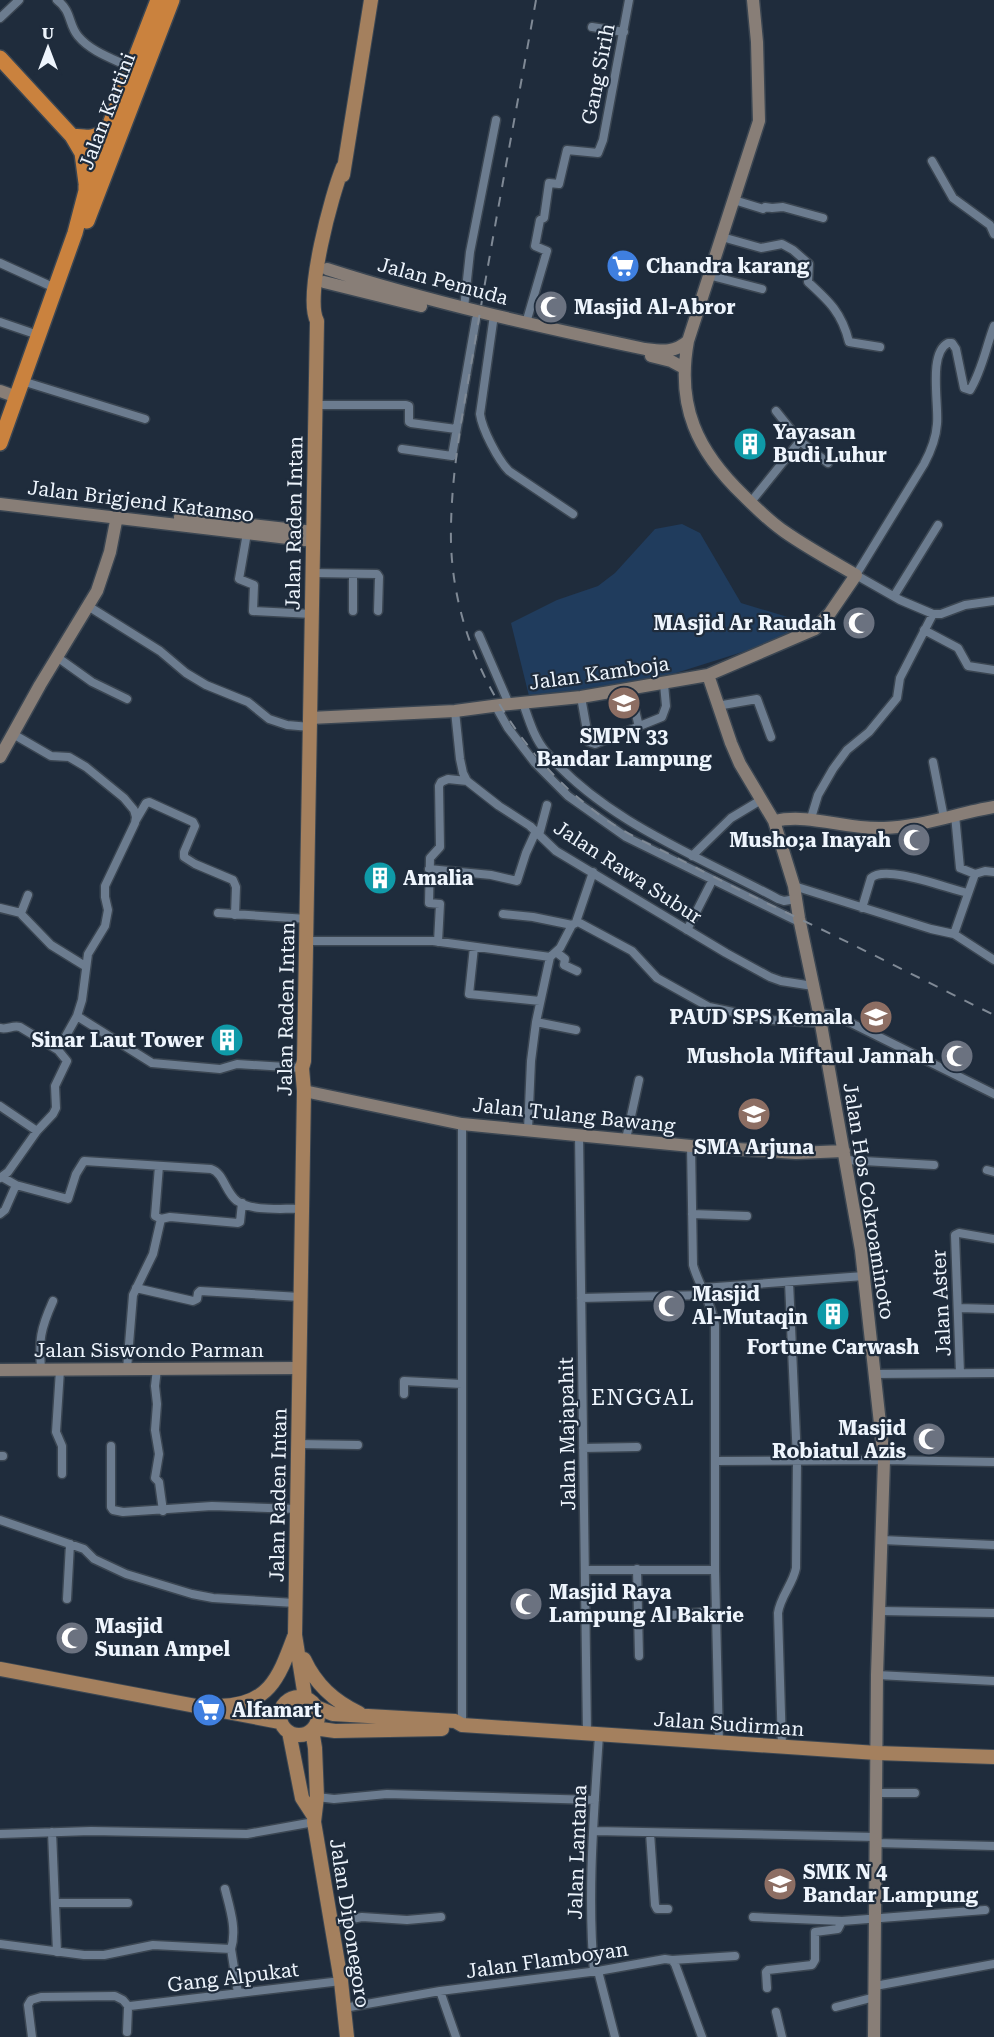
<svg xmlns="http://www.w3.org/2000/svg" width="994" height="2037" font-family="'Roboto Serif',serif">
<rect width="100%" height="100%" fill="#1f2c3c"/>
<!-- green -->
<path fill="#203c5d" d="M682 524 700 533 741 603 801 621 795 630 752 649 641 684 529 696 511 623 557 600 598 586 615 573 655 529Z"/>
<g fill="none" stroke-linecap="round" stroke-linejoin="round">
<!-- street-tunnel -->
<path stroke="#3e4a59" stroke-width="8" stroke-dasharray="8 4" stroke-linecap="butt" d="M632 695 635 710"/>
<!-- street casing -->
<g stroke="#3b4652" stroke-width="11">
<path id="street" d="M57 0C72 11 68 24 78 36 91 52 114 59 132 68
M0 18 19 0
M592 27 624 32
M932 161 953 198 990 225 994 234
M734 200 763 209 765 207 772 208 783 207 823 218
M722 237 761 248 782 244 793 250 809 264 808 282C829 301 842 313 849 342L880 347
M0 263 55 288
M708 275 762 289
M464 308 470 252 496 120
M494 315 480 414C482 429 498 460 509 471L573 514
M0 322 38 335
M526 323 547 251 535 246 540 220 544 218 549 183 559 184 567 150 598 153 603 140 629 0
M994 326C986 347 982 371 970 390L964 388 956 349 952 343H948C928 353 939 404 937 424 936 439 931 451 924 464L856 575 900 600 933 614H941L965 605 994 601
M22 381 145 419
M315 405H406L409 406V422L411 423 456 429
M800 441 828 463
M402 449 452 456 476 319
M750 503 800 441 776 411
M247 533 239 579 254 585 253 611 312 614
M312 573 377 574 379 577 378 611
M353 574V611
M894 596 938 525
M88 606 160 651 186 673 206 685 248 702 269 719 287 725 310 727
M924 630 958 648 968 666 994 670
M479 635 509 704
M57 657 92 682 127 699
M581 697 589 742 595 744 662 717 666 706 664 684
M523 703C529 720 534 738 546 752 606 822 698 856 778 899L784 901 796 899
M495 705 508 728 535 763 568 796 626 837 801 923
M717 706 757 699 771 737
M635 710 639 727
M455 711 460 759 463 773 467 781 499 806 530 826 556 851 726 953 770 977 781 981 813 986
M933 762 944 818
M955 815 960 868 975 874
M811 818 818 795 833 769 847 750 869 732 897 698 900 678 933 614
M136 820 146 803 149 802 193 822 195 826 184 852V857L195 864 233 880 236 887 235 915
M539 835 547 805
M692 856 731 818 761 800
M429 869 491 875 517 881 526 853 536 831
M794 886 931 929 954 934 994 960
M28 895 21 913 22 915 51 945 85 966
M0 908 21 913
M862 908 871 878C886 864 948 889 968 893
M218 913 307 919
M503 914 533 917 572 925
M576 922 593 872
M572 925 578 922 632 951 657 978 709 1007 772 1020 821 1023
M687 930 710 885
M954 934 975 874 985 871 994 872
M306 941H433L550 957
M438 942 440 904 429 903 430 858 440 847 439 786 441 782 448 779 467 781
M474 947 469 994 540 1001
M556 952 565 959 564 965 577 971
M550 957 560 948 572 925
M819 1013 835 1015 994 1094
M77 1016 152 1063 220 1069 237 1064 302 1068
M536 1022 576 1030
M0 1028C8 1030 12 1025 20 1027L58 1050
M0 1106 37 1131
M462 1124V1725
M528 1130 531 1061 536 1022 550 957
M579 1134 587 1734
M626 1139 639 1080
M691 1146 693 1265C699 1286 712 1303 715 1325V1570L719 1743
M846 1160 934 1165
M159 1166 155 1216 161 1219
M987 1170 994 1172
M2 1177 16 1185 68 1199 76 1174 84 1161 211 1169C224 1173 225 1192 237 1201 254 1212 282 1208 302 1209
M0 1178 8 1172 37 1131 53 1114 56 1108 55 1086 67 1061 58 1050 77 1016 82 1000 88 954 105 926 108 910 105 897V886L135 823 136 817 134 810 124 798 86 767 69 757 51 756 13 734
M0 1214 5 1210 16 1185
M692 1214 747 1216
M161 1219 170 1217 238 1223 240 1222 242 1203
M136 1288 193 1301 197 1299 198 1293 200 1291 300 1297
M703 1288 864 1276
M581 1298 705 1295
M959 1308 994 1309
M127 1369 133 1295 153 1254 161 1219
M157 1369 155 1386 157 1404 155 1430 159 1454 155 1478 159 1482 163 1511
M41 1370C39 1339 40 1330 53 1301
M60 1370 56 1432 62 1446V1474
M960 1373 955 1235 959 1233 994 1239
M874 1374 994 1373
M404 1394V1381L462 1384
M298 1444 358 1445
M111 1446V1507L113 1510 123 1512 212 1506 297 1509
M583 1448 637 1447
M0 1456H3
M715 1461 884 1460 994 1462
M0 1520 84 1549 94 1559 126 1574 192 1594 213 1598 295 1603
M882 1540 994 1545
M637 1569 639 1656
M585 1570H715
M67 1599 70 1544
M881 1611 994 1613
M672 1615 716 1611
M877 1675 994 1681
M782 1747 778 1613C780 1597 793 1584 796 1568L797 1460 789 1282
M877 1793H915
M317 1797 334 1799 387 1794 595 1800
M595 1831 876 1837
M52 1832 57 1952
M650 1833 655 1905 657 1909H668
M0 1834 91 1831 247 1834 314 1822
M876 1843 994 1846
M225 1889C230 1909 237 1929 231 1949
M55 1903H128
M753 1917 842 1921
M332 1923 362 1917 407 1920 441 1917
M0 1944 84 1955H104L153 1945 231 1949 238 1993
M672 1960 735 1956
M598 1971 615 2037
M594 1972C587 1893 594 1814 599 1735
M875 1986 994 1964
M767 1988 766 1972 768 1970 812 1965 815 1960V1932L838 1929 842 1921 985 1910
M440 1991 456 2037
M836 2007 875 1997
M344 2008 440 1991 598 1971 665 1959 672 1960 675 1964 702 2037
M776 2012 782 2037
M127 2032 128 2008 130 2006 341 1981
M32 2037 28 2005 31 2000 41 1997 115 1996 123 2000 129 2007"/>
</g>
<!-- secondary casing -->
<g stroke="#3b4652" stroke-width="15">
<path id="secondary" d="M327 269C432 303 538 326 645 349 662 351 675 353 688 341
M324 282 421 306
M651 356 671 361 684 368
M0 391 17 397
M0 504 313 541
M180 517 313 532
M708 675 731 743 740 764 774 821 794 886 799 918 819 1013 861 1250 884 1460 877 1675 874 2037
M310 718 455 711 500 705 581 697 708 675 815 629 830 613 856 575C832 561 808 548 785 532 770 522 757 509 744 496 697 451 676 406 688 341L759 121 757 42 753 0
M0 757 40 685 97 591 110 552 118 511
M774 821C811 813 846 830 884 828 921 827 958 813 994 807
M304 1091 462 1124 691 1146 796 1153 844 1151
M0 1370 299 1368"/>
</g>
<!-- primary casing -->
<g stroke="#3b4652" stroke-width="16">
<path id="primary" d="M343 175 371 0
M304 1659C316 1685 334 1701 359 1713
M0 1669 280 1722
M280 1716a19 19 0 1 1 38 0a19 19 0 1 1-38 0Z
M305 1697 295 1635 304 1091 302 1068 304 1061 317 321C304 297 332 193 343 167
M219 1706C269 1706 279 1677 294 1637
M316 1707 333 1714 455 1721 462 1725 877 1753 994 1757
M314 1728 335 1731 442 1729
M312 1730 315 1748 317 1797 314 1822 341 1981 347 2037
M289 1732 302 1798 313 1815"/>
</g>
<!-- highway casing -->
<g stroke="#3b4652" stroke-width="18">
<path id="highway" d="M0 58 72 136 82 153 86 183
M72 136C88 138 96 139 109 128
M87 221 172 0
M0 443 75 233 86 191V186L158 0"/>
</g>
<!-- street -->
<use href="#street" stroke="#6c7c8f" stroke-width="8"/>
<!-- secondary -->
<use href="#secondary" stroke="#887e77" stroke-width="12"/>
<!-- primary -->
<use href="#primary" stroke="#a4805e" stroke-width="14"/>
<!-- highway -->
<use href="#highway" stroke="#ca823e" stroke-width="15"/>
<!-- rail -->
<path stroke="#7f8995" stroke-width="2" stroke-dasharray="10 10" stroke-linecap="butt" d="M536 0C517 106 497 212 479 318 468 387 452 457 451 527 448 644 515 758 611 823 631 836 653 846 675 857 710 875 745 893 781 910 853 944 923 980 994 1015"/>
</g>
<!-- icons -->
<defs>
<g id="supermarket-disc" transform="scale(1.725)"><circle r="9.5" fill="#3f7fe0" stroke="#1f2c3c"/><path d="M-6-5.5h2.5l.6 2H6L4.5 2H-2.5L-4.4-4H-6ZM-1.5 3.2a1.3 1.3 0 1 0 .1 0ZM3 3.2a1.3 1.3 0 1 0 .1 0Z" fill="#fff"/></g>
<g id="mosque-disc" transform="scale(1.725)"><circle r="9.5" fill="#6b7280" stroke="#1f2c3c"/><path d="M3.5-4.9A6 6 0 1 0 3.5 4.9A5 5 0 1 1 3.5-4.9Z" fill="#fff"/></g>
<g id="building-disc" transform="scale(1.725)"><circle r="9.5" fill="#0f9aa8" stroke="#1f2c3c"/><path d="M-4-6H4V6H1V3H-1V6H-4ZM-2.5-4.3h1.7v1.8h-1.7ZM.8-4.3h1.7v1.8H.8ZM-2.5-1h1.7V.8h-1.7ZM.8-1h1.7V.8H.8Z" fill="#fff"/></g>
<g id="school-disc" transform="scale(1.725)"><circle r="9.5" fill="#8d6e63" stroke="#1f2c3c"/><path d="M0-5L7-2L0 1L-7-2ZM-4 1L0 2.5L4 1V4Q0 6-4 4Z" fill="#fff"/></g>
</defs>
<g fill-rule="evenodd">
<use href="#supermarket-disc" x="623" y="266"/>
<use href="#mosque-disc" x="551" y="307"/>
<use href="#building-disc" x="750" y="444"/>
<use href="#mosque-disc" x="859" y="623"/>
<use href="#school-disc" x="624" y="703"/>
<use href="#mosque-disc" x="914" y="840"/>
<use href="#building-disc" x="380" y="878"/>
<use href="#school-disc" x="876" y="1017"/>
<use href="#building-disc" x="227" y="1040"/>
<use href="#mosque-disc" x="957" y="1056"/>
<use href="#school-disc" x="754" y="1114"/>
<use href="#mosque-disc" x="669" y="1306"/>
<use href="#building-disc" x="833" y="1314"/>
<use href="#mosque-disc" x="929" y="1439"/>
<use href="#mosque-disc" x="526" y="1604"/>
<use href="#mosque-disc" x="72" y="1638"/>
<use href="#supermarket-disc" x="209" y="1710"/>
<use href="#school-disc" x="780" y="1884"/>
</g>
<g text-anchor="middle" stroke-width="4.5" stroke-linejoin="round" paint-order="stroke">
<!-- street labels -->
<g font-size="20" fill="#eef5fd" stroke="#1f2c3c">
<text transform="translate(598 74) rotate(-79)" y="7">Gang Sirih</text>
<text transform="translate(107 111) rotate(-69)" y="7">Jalan Kartini</text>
<text transform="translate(443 281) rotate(15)" y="7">Jalan Pemuda</text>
<text transform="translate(141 501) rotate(7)" y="7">Jalan Brigjend Katamso</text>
<text transform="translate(294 523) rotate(-89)" y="7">Jalan Raden Intan</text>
<text transform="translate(599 673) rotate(-8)" y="7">Jalan Kamboja</text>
<text transform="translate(628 872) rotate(33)" y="7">Jalan Rawa Subur</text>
<text transform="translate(286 1009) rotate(-89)" y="7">Jalan Raden Intan</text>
<text transform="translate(574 1115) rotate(6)" y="7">Jalan Tulang Bawang</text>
<text transform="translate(869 1201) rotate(81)" y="7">Jalan Hos Cokroaminoto</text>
<text transform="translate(941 1303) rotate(-93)" y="7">Jalan Aster</text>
<text x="149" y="1357">Jalan Siswondo Parman</text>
<text transform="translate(567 1434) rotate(-91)" y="7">Jalan Majapahit</text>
<text transform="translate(278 1495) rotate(-89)" y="7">Jalan Raden Intan</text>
<text transform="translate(729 1724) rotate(4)" y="7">Jalan Sudirman</text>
<text transform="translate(577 1852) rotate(-88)" y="7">Jalan Lantana</text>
<text transform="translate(350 1923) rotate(81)" y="7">Jalan Diponegoro</text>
<text transform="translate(547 1960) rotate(-8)" y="7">Jalan Flamboyan</text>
<text transform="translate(233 1977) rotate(-7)" y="7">Gang Alpukat</text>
</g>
<!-- poi labels -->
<g font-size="20" font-weight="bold" fill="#eef5fd" stroke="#1f2c3c" text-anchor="start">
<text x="646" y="273">Chandra karang</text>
<text x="574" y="314">Masjid Al-Abror</text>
<text x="773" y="439">Yayasan<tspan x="773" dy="23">Budi Luhur</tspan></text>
<text x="836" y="630" text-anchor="end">MAsjid Ar Raudah</text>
<text x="624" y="743" text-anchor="middle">SMPN 33<tspan x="624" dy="23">Bandar Lampung</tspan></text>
<text x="891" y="847" text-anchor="end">Musho;a Inayah</text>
<text x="403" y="885">Amalia</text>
<text x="853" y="1024" text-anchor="end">PAUD SPS Kemala</text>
<text x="204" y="1047" text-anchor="end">Sinar Laut Tower</text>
<text x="934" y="1063" text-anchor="end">Mushola Miftaul Jannah</text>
<text x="754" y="1154" text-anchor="middle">SMA Arjuna</text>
<text x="692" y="1301">Masjid<tspan x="692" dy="23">Al-Mutaqin</tspan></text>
<text x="833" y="1354" text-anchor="middle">Fortune Carwash</text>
<text x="906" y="1435" text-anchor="end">Masjid<tspan x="906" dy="23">Robiatul Azis</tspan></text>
<text x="549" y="1599">Masjid Raya<tspan x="549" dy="23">Lampung Al Bakrie</tspan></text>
<text x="95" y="1633">Masjid<tspan x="95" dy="23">Sunan Ampel</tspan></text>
<text x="232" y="1717">Alfamart</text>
<text x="803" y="1879">SMK N 4<tspan x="803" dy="23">Bandar Lampung</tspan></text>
</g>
<!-- quarter labels -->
<g font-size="22" letter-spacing="1.5" fill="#eef5fd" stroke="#1f2c3c">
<text x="643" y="1405">ENGGAL</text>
</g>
</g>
<!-- north arrow -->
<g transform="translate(48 48)" stroke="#1f2c3c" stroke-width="4.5" paint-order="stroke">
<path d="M0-4.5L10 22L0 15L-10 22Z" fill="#eef5fd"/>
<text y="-9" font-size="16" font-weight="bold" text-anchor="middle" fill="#eef5fd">U</text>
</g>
</svg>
